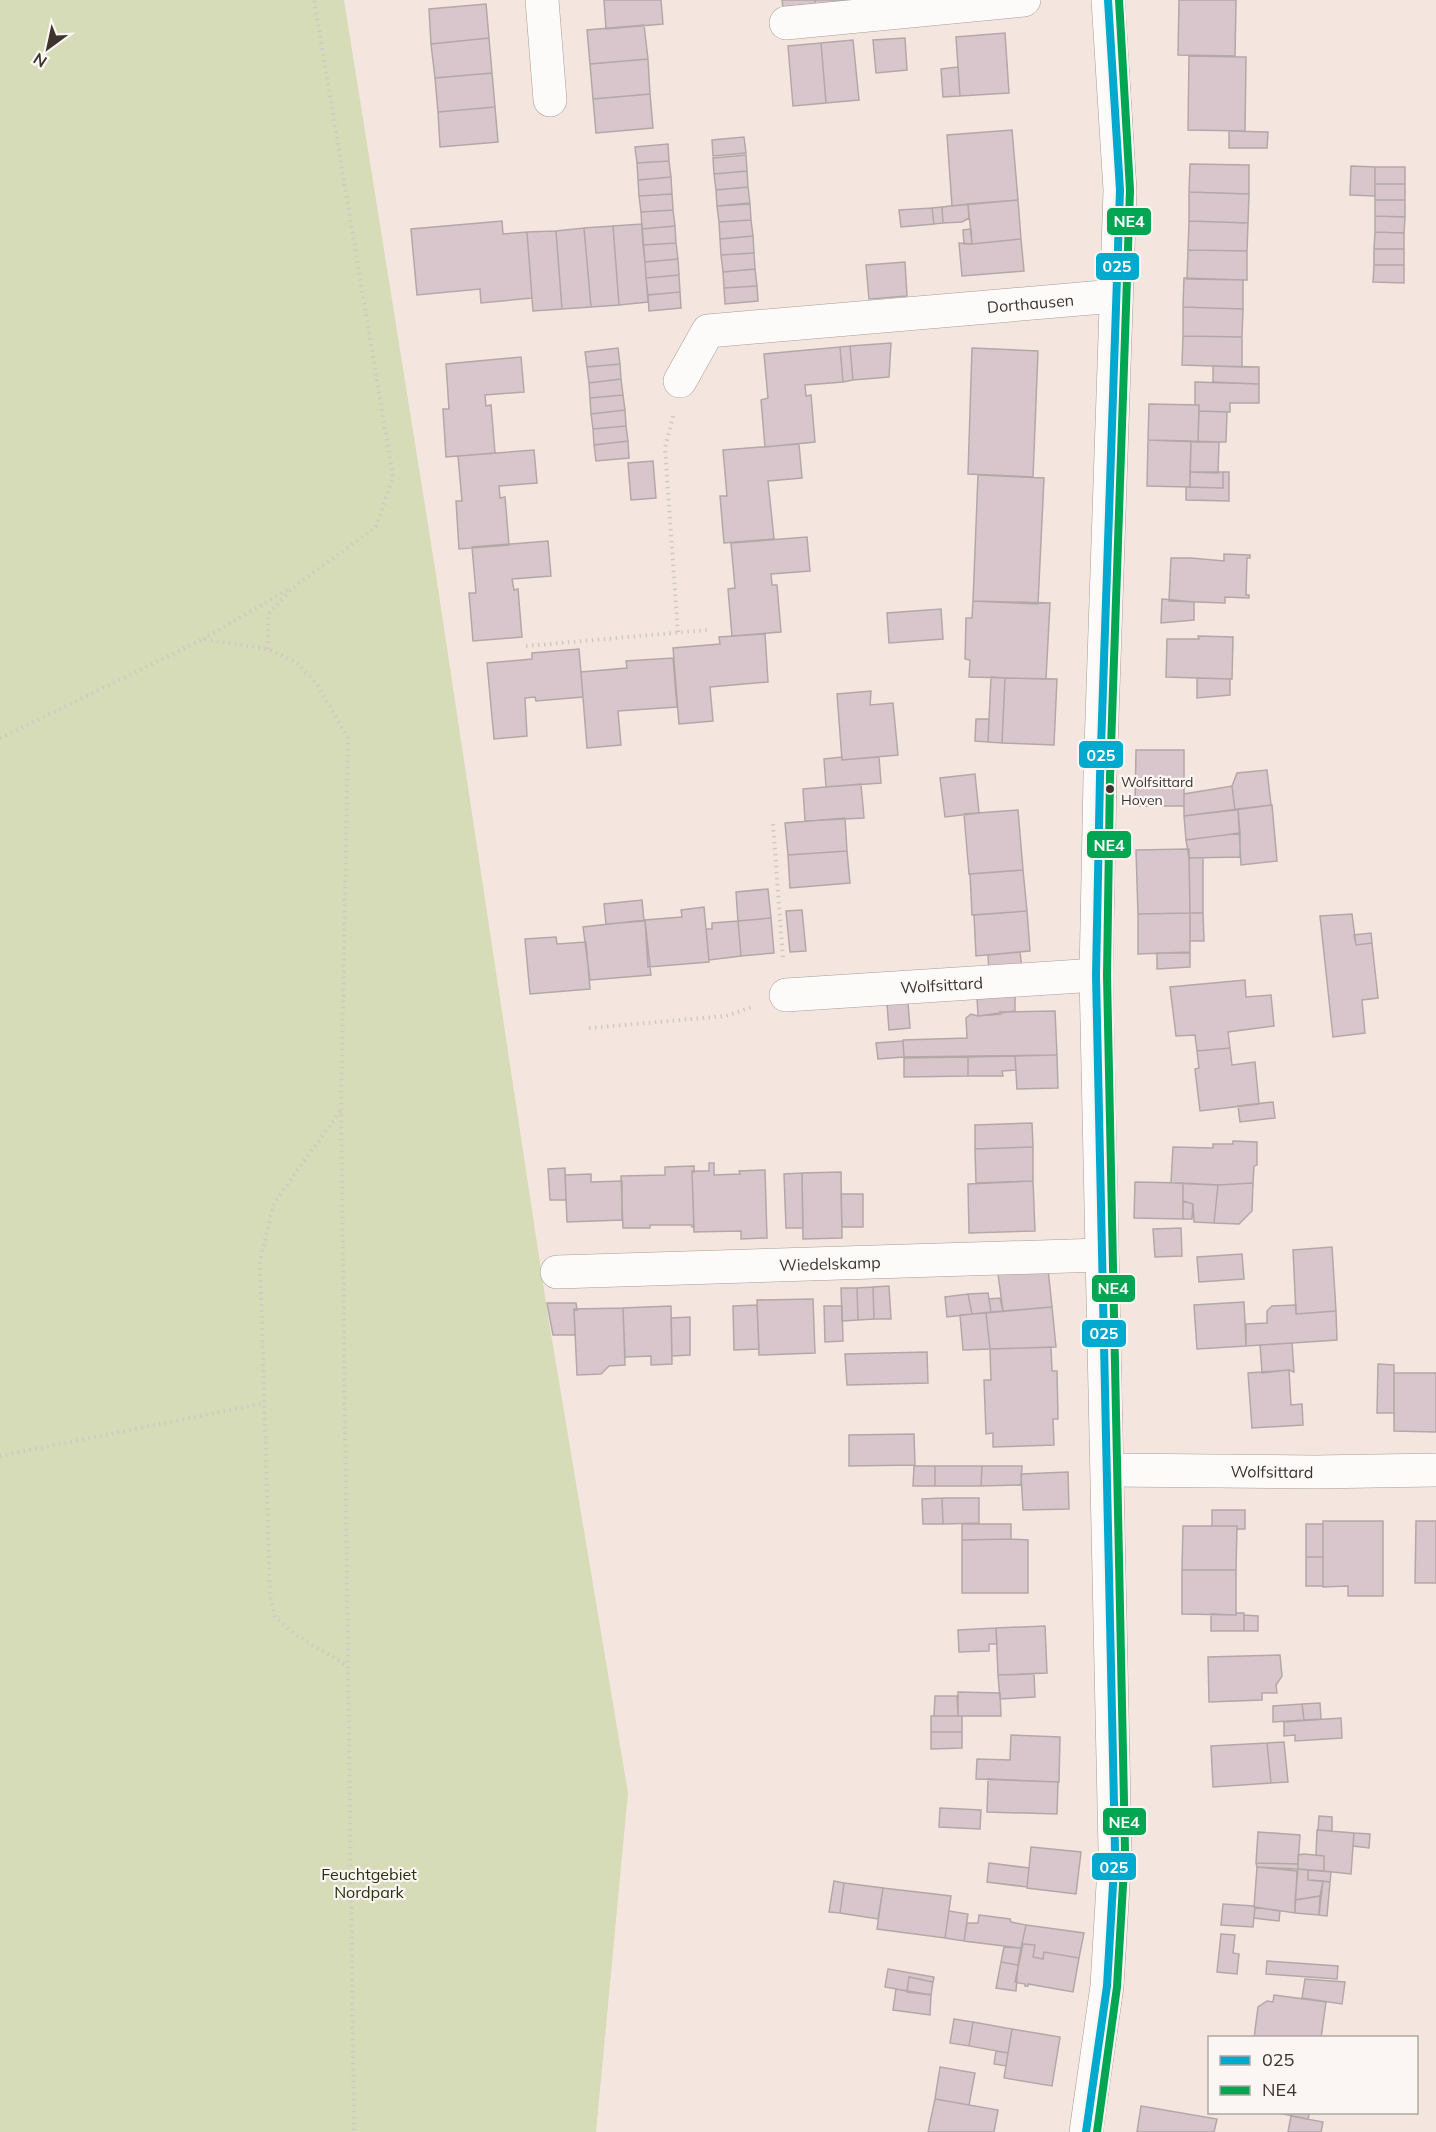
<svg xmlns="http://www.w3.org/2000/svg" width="1436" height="2132" font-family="Mulish,sans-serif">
<rect width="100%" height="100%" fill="#f4e6de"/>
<!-- green -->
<path fill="#d6dbb8" d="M0 0H344L434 562 548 1316 628 1793 596 2132H0Z"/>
<!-- building -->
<path fill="#d9c6cd" stroke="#b1a8a7" stroke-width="1.5" d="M604 0H661L663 24 606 29Z
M782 0H815V4L783 7Z
M815 0H848V1L815 4Z
M1179 0H1236L1235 56 1178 55Z
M486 4 489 38 431 44 429 9Z
M644 25 648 59 590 64 587 30Z
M1005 33 1009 93 960 96 956 37Z
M489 38 492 73 435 78 431 44Z
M905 38 907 70 876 73 873 40Z
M853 40 859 100 826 103 821 43Z
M821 43 826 103 793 106 788 46Z
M1189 56 1246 57 1245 131 1188 130Z
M648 59 650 94 593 99 590 64Z
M958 67 960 96 943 97 941 69Z
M492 73 495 107 438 112 435 78Z
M650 94 653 128 596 133 593 99Z
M495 107 498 142 440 147 438 112Z
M1012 130 1018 200 952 206 947 135Z
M1229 131 1268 132 1267 148H1229Z
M744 137 746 153 713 156 712 140Z
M668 144 669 161 637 163 635 147Z
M746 155 747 171 714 174 713 158Z
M669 161 671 177 638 180 637 163Z
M1190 164 1249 165V194L1189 192Z
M1351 166 1375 167V196L1350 195Z
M1375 167H1405V184H1375Z
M747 171 748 187 716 190 714 174Z
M671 177 672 194 639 196 638 180Z
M1375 184H1405V200H1375Z
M748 187 750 203 717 206 716 190Z
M1189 192 1249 194 1248 223 1189 221Z
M672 194 673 210 641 212 639 196Z
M1018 200 1021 239 972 244 968 204Z
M1375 200H1405V217L1375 216Z
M750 204 751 220 719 222 717 206Z
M968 204 969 218 962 222 943 223 942 207Z
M942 207 943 223 934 224 932 208Z
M932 208 934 224 901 227 899 210Z
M673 210 675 226 642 229 641 212Z
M1375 216 1405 217 1404 233 1375 232Z
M751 220 753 236 720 239 719 222Z
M502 221 503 234 527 232 532 298 481 303 480 289 417 295 411 229Z
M1189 221 1248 223 1247 251 1188 250Z
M642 224 648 302 619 305 613 226Z
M613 226 619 305 591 307 584 228Z
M675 226 676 243 643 245 642 229Z
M584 228 591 307 562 309 556 231Z
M971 229 972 244H964L963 230Z
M556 231 562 309 533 311 527 232Z
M1375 232 1404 233V249H1374Z
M753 236 754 253 721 255 720 239Z
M1021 239 1024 271 962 276 959 243 972 244Z
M676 243 678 259 645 262 643 245Z
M1374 249H1404V265H1374Z
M1188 250 1247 251V280L1187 279Z
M754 253 755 269 723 272 721 255Z
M678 259 679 275 646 278 645 262Z
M905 262 907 296 869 299 866 265Z
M1374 265H1404V283L1373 282Z
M755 269 757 286 724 288 723 272Z
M679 275 680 292 648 295 646 278Z
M1184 278 1243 280V309L1183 307Z
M757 286 758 301 725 304 724 288Z
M680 292 681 308 649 311 648 295Z
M1183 307 1243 309 1242 337 1183 336Z
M1183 336 1242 337V367L1182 365Z
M891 343 889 377 853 380 850 346Z
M850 346 853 380 843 382 840 347Z
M840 347 843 382 805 385 806 396 811 395 815 442 765 447 761 400 768 398 764 354Z
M618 348 620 364 587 367 585 352Z
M972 348 1038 351 1033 477 968 474Z
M521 357 524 392 485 395 486 406 491 405 495 453 446 457 443 409H449L446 364Z
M620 364 621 379 589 383 587 367Z
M1213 366 1259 367V384L1213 382Z
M621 379 623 395 590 398 589 383Z
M1195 382 1259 384V403H1230V412L1199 411V405H1195Z
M623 395 625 410 591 414 590 398Z
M1149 404 1199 405 1198 442 1148 440Z
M625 410 626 426 593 429 591 414Z
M1199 411 1227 412 1226 442H1198Z
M626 426 628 441 594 445 593 429Z
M1148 440 1191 441 1190 487 1147 486Z
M628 441 629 458 596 461 594 445Z
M1191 441 1219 442 1218 473 1190 472Z
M799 444 802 478 768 481 774 539 724 543 720 496H727L723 450Z
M534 450 537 483 499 486 500 498 505 497 509 545 459 549 456 501H462L458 456Z
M653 461 656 498 631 500 628 463Z
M1190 472H1223V488L1190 487Z
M1223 472H1229V501L1186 500V487L1223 488Z
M978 475 1044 478 1038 604 973 601Z
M807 537 810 571 771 574 772 585H777L781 632 732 636 728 589 735 588 731 543Z
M548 541 551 576 512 579 514 590 518 589 522 637 473 641 469 593H476L472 547Z
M1224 554 1250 555V558H1247L1246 595H1249V598L1225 597V603L1169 601 1171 558H1191L1224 561Z
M1162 599 1194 602V620L1161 623Z
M973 601 1050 603 1046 679 969 677 970 660 965 659 966 618H972Z
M941 609 943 639 889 643 887 613Z
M765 634 768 682 710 687 713 721 679 724 673 648 720 644 719 637Z
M1198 636 1233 637 1232 679 1166 677 1167 639H1199Z
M579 649 583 697 536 701 535 697 525 698 527 736 494 739 487 663 532 659V653Z
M673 658 677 707 618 711 621 745 587 748 581 672 627 668 626 661Z
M991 677 1005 678 1002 743 988 742Z
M1005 678 1057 679 1054 745 1002 743Z
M1197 678 1230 679V695L1197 698Z
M871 691 870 705 893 703 898 755 842 760 837 694Z
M976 719H989L988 742 975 741Z
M1136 750H1184V806H1135Z
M842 757V760L879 757 881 783 826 787 824 759Z
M1267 770 1271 805 1235 810 1232 786 1237 773Z
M975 774 979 813 945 817 940 778Z
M861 784 864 818 805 821 803 789Z
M1232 786 1235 810 1184 816V794Z
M1272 805 1277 861 1241 865 1238 809Z
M1238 809 1240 833 1186 840 1184 816Z
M1018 810 1023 870 969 874 964 814Z
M845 818 847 851 788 855 785 823Z
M1240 833V857L1189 858 1186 840Z
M1189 849 1190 913 1138 914 1136 850Z
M847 851 850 883 790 888 788 855Z
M1189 858H1203V913H1190Z
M1023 870 1027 911 972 915 970 874Z
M768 889 771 918 738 921 736 892Z
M642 900 644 921 606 924 604 904Z
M704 907 709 962 648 967 645 920 682 917 681 910Z
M802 910 806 951 790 952 786 911Z
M1027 911 1030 951 976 956 974 915Z
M1190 913H1203L1204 941H1190Z
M1190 913V952L1138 954V914Z
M1352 914 1356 945 1372 943 1378 998 1362 1000 1365 1033 1333 1037 1320 916Z
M771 918 774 953 741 956 738 921Z
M645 920 651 975 590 980 583 927Z
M738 921 741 956 709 960 706 929H712V923Z
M1371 933 1372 943 1356 945 1354 935Z
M556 937 557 944 586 942 590 989 530 994 525 939Z
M1020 952 1022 969 989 972 988 955Z
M1157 953H1190V967L1157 969Z
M1245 980 1246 997 1271 995 1274 1026 1228 1032 1230 1048 1197 1051 1195 1035 1176 1036 1170 987Z
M1015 994V1011L978 1016 977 997Z
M908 1003 910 1028 889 1030 887 1004Z
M1055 1011 1057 1055 904 1057 903 1040 967 1038 966 1018 971 1014 978 1016 1001 1014 1000 1012Z
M903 1041 904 1057 878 1059 876 1043Z
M1230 1048 1232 1065 1255 1062 1259 1104 1200 1111 1195 1069 1199 1068 1197 1051Z
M1057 1055 1058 1088 1017 1089 1015 1056Z
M1015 1056 1016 1070 1002 1071 1003 1076H968V1057Z
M968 1057V1076L904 1077V1058Z
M1273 1102 1275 1118 1240 1122 1238 1106Z
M1032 1123 1033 1147 975 1149V1125Z
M1233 1141 1257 1142V1165L1254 1166 1253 1183 1218 1185 1171 1183 1173 1147 1213 1148V1144H1233Z
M1033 1147V1181L976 1183 975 1149Z
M709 1163H714V1175L740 1174 739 1171 765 1170 767 1238 741 1239V1231L694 1232 692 1171H709Z
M694 1166V1172L692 1171 694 1227H692V1225H650V1228H623L621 1176 665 1175V1167Z
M565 1168 566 1200H550L548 1169Z
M841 1172 842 1238 803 1239 802 1173Z
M802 1173 803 1228H786L784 1174Z
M591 1174V1182L622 1181V1220L567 1222 565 1175Z
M1033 1181 1035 1231 969 1233 968 1184Z
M1135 1182 1183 1183V1219L1134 1218Z
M1183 1183 1218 1185 1214 1223 1194 1222 1193 1204 1183 1201Z
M1253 1183 1252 1211 1239 1224 1214 1223 1218 1185Z
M841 1194H863V1227H842Z
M1183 1201 1193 1204 1192 1219H1183Z
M1181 1228 1182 1256 1155 1257 1153 1229Z
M1332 1247 1336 1311 1296 1314 1293 1250Z
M1242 1254 1244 1279 1199 1282 1197 1257Z
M1048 1269 1052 1307 1003 1311 998 1274Z
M889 1286 891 1319H874L873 1287Z
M873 1287 874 1319 858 1320 857 1288Z
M841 1288H857L858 1320 842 1321Z
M988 1293 991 1312 972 1314 968 1294Z
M968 1294 972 1314 947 1317 945 1297Z
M1000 1298 1003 1311 991 1312 989 1299Z
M813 1299 815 1353 759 1355 757 1300Z
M1244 1302 1246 1346 1197 1349 1194 1305Z
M547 1303H576L577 1310 574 1309 575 1335H553Z
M757 1305 759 1349 734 1350 733 1306Z
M1296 1305V1314L1336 1311 1337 1340 1246 1346V1324L1267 1323V1311L1272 1306Z
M671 1306 672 1364 651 1365V1356L625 1357 623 1308Z
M824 1306H842L843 1341 825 1342Z
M1052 1307 1056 1347 990 1349 986 1313Z
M623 1308 625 1365 609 1366 601 1374 577 1375 574 1309Z
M986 1313 990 1349 963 1350 960 1315Z
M690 1317V1355L672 1356 671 1318Z
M1292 1343 1294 1372 1289 1370 1262 1373 1260 1345Z
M1051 1347 1052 1371H1057L1058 1419H1053L1054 1445 993 1447V1433L986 1434 984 1380H991L990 1349Z
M927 1352 928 1383 847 1385 845 1354Z
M1378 1364 1394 1365V1413H1377Z
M1289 1370 1291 1405 1302 1404 1303 1425 1252 1428 1248 1373Z
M1394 1373H1436V1432L1394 1431Z
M914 1434 915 1465 849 1466V1435Z
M914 1466H935V1486H913Z
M935 1466H982L981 1486H935Z
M982 1466H1022L1021 1485 981 1486Z
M1068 1472 1069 1509 1023 1510 1021 1474Z
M942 1498 943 1524H923L922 1499Z
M942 1498H979V1523L943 1524Z
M1212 1510H1245V1529H1237V1526H1212Z
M1323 1521H1383V1596H1348V1586L1323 1587Z
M1416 1521H1436V1583H1415Z
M962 1524H1011V1539L962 1540Z
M1306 1524H1323V1557H1306Z
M1183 1526H1237L1236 1570H1182Z
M1011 1539 1028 1540V1593H962V1540Z
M1306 1557H1323V1586H1306Z
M1182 1570H1236V1615L1182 1614Z
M1236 1613H1244V1631H1211V1614L1236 1615Z
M1244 1615 1258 1616V1631H1244Z
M1045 1626 1047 1673 998 1675 996 1628Z
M996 1628 997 1644H989V1651L959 1652 958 1630Z
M1280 1655 1282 1676 1276 1685 1277 1693H1262V1700L1209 1702 1208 1657Z
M1034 1674 1035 1697 1000 1699 998 1675Z
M958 1692 1000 1693 1001 1716H958Z
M935 1696H957L958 1716H934Z
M1320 1703 1321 1719 1304 1720 1302 1704Z
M1302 1704 1304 1720 1273 1722V1706Z
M931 1716H962V1732H931Z
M1341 1718 1342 1738 1295 1741V1735L1284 1736V1722Z
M931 1732H962V1748L931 1749Z
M1011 1735 1060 1737 1059 1782 976 1779 977 1759 1010 1760Z
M1284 1742 1288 1782 1271 1783 1267 1743Z
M1267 1743 1271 1783 1213 1787 1211 1746Z
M988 1779 1058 1782 1057 1814 987 1812Z
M940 1808 981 1810 980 1829 939 1827Z
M1319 1816 1332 1817V1831L1318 1830Z
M1317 1830 1354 1833 1351 1874 1324 1871V1856L1316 1855Z
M1258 1832 1300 1835 1298 1864 1256 1863Z
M1354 1833 1370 1834 1369 1848 1353 1846Z
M1031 1847 1081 1852 1076 1894 1027 1888Z
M1304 1854 1324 1856V1871L1298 1869V1855Z
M989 1863 1029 1868 1027 1887 987 1882Z
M1256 1863 1298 1864V1869L1257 1867Z
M1257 1867 1297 1871 1295 1913 1254 1907Z
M1298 1869 1308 1870V1880L1323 1881 1320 1896 1295 1900Z
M1308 1870 1331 1872 1330 1882 1308 1880Z
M834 1881 844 1883 840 1913 829 1912Z
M1323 1881 1330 1882 1327 1916 1319 1915Z
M844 1883 883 1888 878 1919 840 1913Z
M883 1888 951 1896 945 1938 877 1929Z
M1320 1896 1319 1915 1295 1913V1900Z
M1223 1904 1254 1906 1255 1907 1253 1927 1221 1925Z
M1255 1907 1280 1911 1279 1921 1254 1918Z
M949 1911 968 1914 964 1941 945 1938Z
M979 1915 1010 1919 1011 1922 1026 1925 1021 1948 964 1941 967 1923H978Z
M1026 1925 1084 1933 1079 1958 1044 1952 1043 1959 1033 1957 1035 1945 1023 1944 1021 1948Z
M1221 1934 1235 1935 1233 1953 1239 1954 1237 1974 1217 1972Z
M1023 1944 1035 1945 1033 1957 1043 1959 1044 1952 1079 1958 1073 1992 1028 1984V1986H1025V1984L1015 1982Z
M1004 1947 1021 1948 1018 1965 1001 1962Z
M1267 1961 1338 1966 1337 1979 1266 1974Z
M1001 1962 1018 1965 1016 1991 996 1988Z
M888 1969 934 1977 933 1982 909 1977 907 1991 885 1987Z
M909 1977 933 1982 931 1995 907 1992Z
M1305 1979 1345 1982 1342 2004 1302 1998Z
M896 1989 931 1995 930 2015 893 2010Z
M1274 1995 1326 2002 1321 2038H1254L1258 2007 1267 2001 1273 2002Z
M954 2019 973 2022 969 2046 950 2043Z
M973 2022 1012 2029 1008 2053 969 2046Z
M1012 2029 1060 2037 1052 2086 1004 2078Z
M996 2051 1008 2053 1006 2066 994 2064Z
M940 2067 975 2073 969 2105 935 2099Z
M935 2099 998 2110 994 2132H928Z
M1141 2106 1217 2119 1214 2132H1137Z
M1273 2112H1310L1308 2119Z
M1291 2116 1323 2122 1321 2132H1288Z"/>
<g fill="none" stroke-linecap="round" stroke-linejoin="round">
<!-- minor casing -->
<g stroke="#a69c96" stroke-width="34">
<g id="minor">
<path d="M542 0 550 100"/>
<path d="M786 23 1024 0"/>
<path id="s1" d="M680 381 708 331 1115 296"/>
<path id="s2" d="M786 995 1096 975"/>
<path id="s3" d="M557 1272 1101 1255"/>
<path id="s4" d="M1108 1470 1315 1472 1436 1470"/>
<path d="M1086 2132 1107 1986 1115 1851 1096 975 1100 777 1120 190 1108 0"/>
</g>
</g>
<!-- path -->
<path stroke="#cec9c5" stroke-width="4" stroke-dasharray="1.5 4.5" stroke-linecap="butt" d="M673 416 665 448 678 633
M203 639 290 588
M526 646 708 630
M268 649V614L296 585 376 527 393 477 314 0
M0 738 203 639 268 649 296 662 317 684 348 738 341 1109 354 2132
M773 824 783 959
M589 1028 726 1016 754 1006
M340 1111 274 1203 260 1261 270 1595 275 1617 296 1635 348 1666
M0 1456 265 1403"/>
<!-- minor -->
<use href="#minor" stroke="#fdfbfa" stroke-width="33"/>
<!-- bus-1 casing -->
<g stroke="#fbf6f3" stroke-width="12">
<path id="bus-1" d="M1086 2132 1107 1986 1115 1851 1096 975 1100 777 1120 190 1108 0"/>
</g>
<!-- bus-2 casing -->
<g stroke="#fbf6f3" stroke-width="12">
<path id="bus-2" d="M1097 2132 1117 1987 1125 1851 1107 975 1110 777 1130 190 1119 0"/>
</g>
<!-- bus-1 -->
<use href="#bus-1" stroke="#00a9ce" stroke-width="8"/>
<!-- bus-2 -->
<use href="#bus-2" stroke="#00a651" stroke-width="8"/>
</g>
<!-- markers -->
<circle fill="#3e342e" stroke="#fbf6f3" stroke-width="2" cx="1110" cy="789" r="5"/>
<g text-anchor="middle" stroke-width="4.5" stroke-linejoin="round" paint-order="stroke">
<!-- bus labels -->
<g font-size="14" fill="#3e342e" stroke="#fbf6f3" text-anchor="start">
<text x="1121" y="787">Wolfsittard<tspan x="1121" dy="18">Hoven</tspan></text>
</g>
<!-- street labels -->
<g font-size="16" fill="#3e342e" stroke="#fbf6f3">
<text dy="6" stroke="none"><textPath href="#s1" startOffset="381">Dorthausen</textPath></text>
<text dy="6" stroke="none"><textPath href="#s2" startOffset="156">Wolfsittard</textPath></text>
<text dy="6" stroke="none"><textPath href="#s3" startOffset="273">Wiedelskamp</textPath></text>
<text dy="6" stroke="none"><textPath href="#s4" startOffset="164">Wolfsittard</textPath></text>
</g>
<!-- park labels -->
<g font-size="16" fill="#26310e" stroke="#fbf6f3">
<text x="369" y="1880">Feuchtgebiet<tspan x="369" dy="18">Nordpark</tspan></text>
</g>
</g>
<g stroke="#fbf6f3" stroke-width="2">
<rect x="1106" y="207" width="46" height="29" rx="6" fill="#00a651"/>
<rect x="1095" y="252" width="45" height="29" rx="6" fill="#00a9ce"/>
<rect x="1078" y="740" width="46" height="29" rx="6" fill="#00a9ce"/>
<rect x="1086" y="830" width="46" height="29" rx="6" fill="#00a651"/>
<rect x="1091" y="1274" width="45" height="29" rx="6" fill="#00a651"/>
<rect x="1081" y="1319" width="46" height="29" rx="6" fill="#00a9ce"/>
<rect x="1102" y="1807" width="45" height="29" rx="6" fill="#00a651"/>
<rect x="1091" y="1852" width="46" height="29" rx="6" fill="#00a9ce"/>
</g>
<g font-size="16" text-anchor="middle" font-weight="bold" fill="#fff">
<text x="1129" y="227">NE4</text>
<text x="1117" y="272">025</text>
<text x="1101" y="761">025</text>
<text x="1109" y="851">NE4</text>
<text x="1113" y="1294">NE4</text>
<text x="1104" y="1339">025</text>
<text x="1124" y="1828">NE4</text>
<text x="1114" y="1873">025</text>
</g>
<!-- legend -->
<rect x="1208" y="2036" width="210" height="78" fill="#fbf6f3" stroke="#afa8a4" stroke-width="1.5"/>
<rect x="1220" y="2056" width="30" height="9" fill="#00a9ce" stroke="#afa8a4" stroke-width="1.5"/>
<text x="1262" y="2066" font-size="18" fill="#3e342e">025</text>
<rect x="1220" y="2086" width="30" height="9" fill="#00a651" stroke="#afa8a4" stroke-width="1.5"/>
<text x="1262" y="2096" font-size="18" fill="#3e342e">NE4</text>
<!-- north arrow -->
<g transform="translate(48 48) rotate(213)" stroke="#fbf6f3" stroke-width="4.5" paint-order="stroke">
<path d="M0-4.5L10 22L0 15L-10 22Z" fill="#3e342e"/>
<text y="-9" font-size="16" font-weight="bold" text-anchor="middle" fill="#3e342e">N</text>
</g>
</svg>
